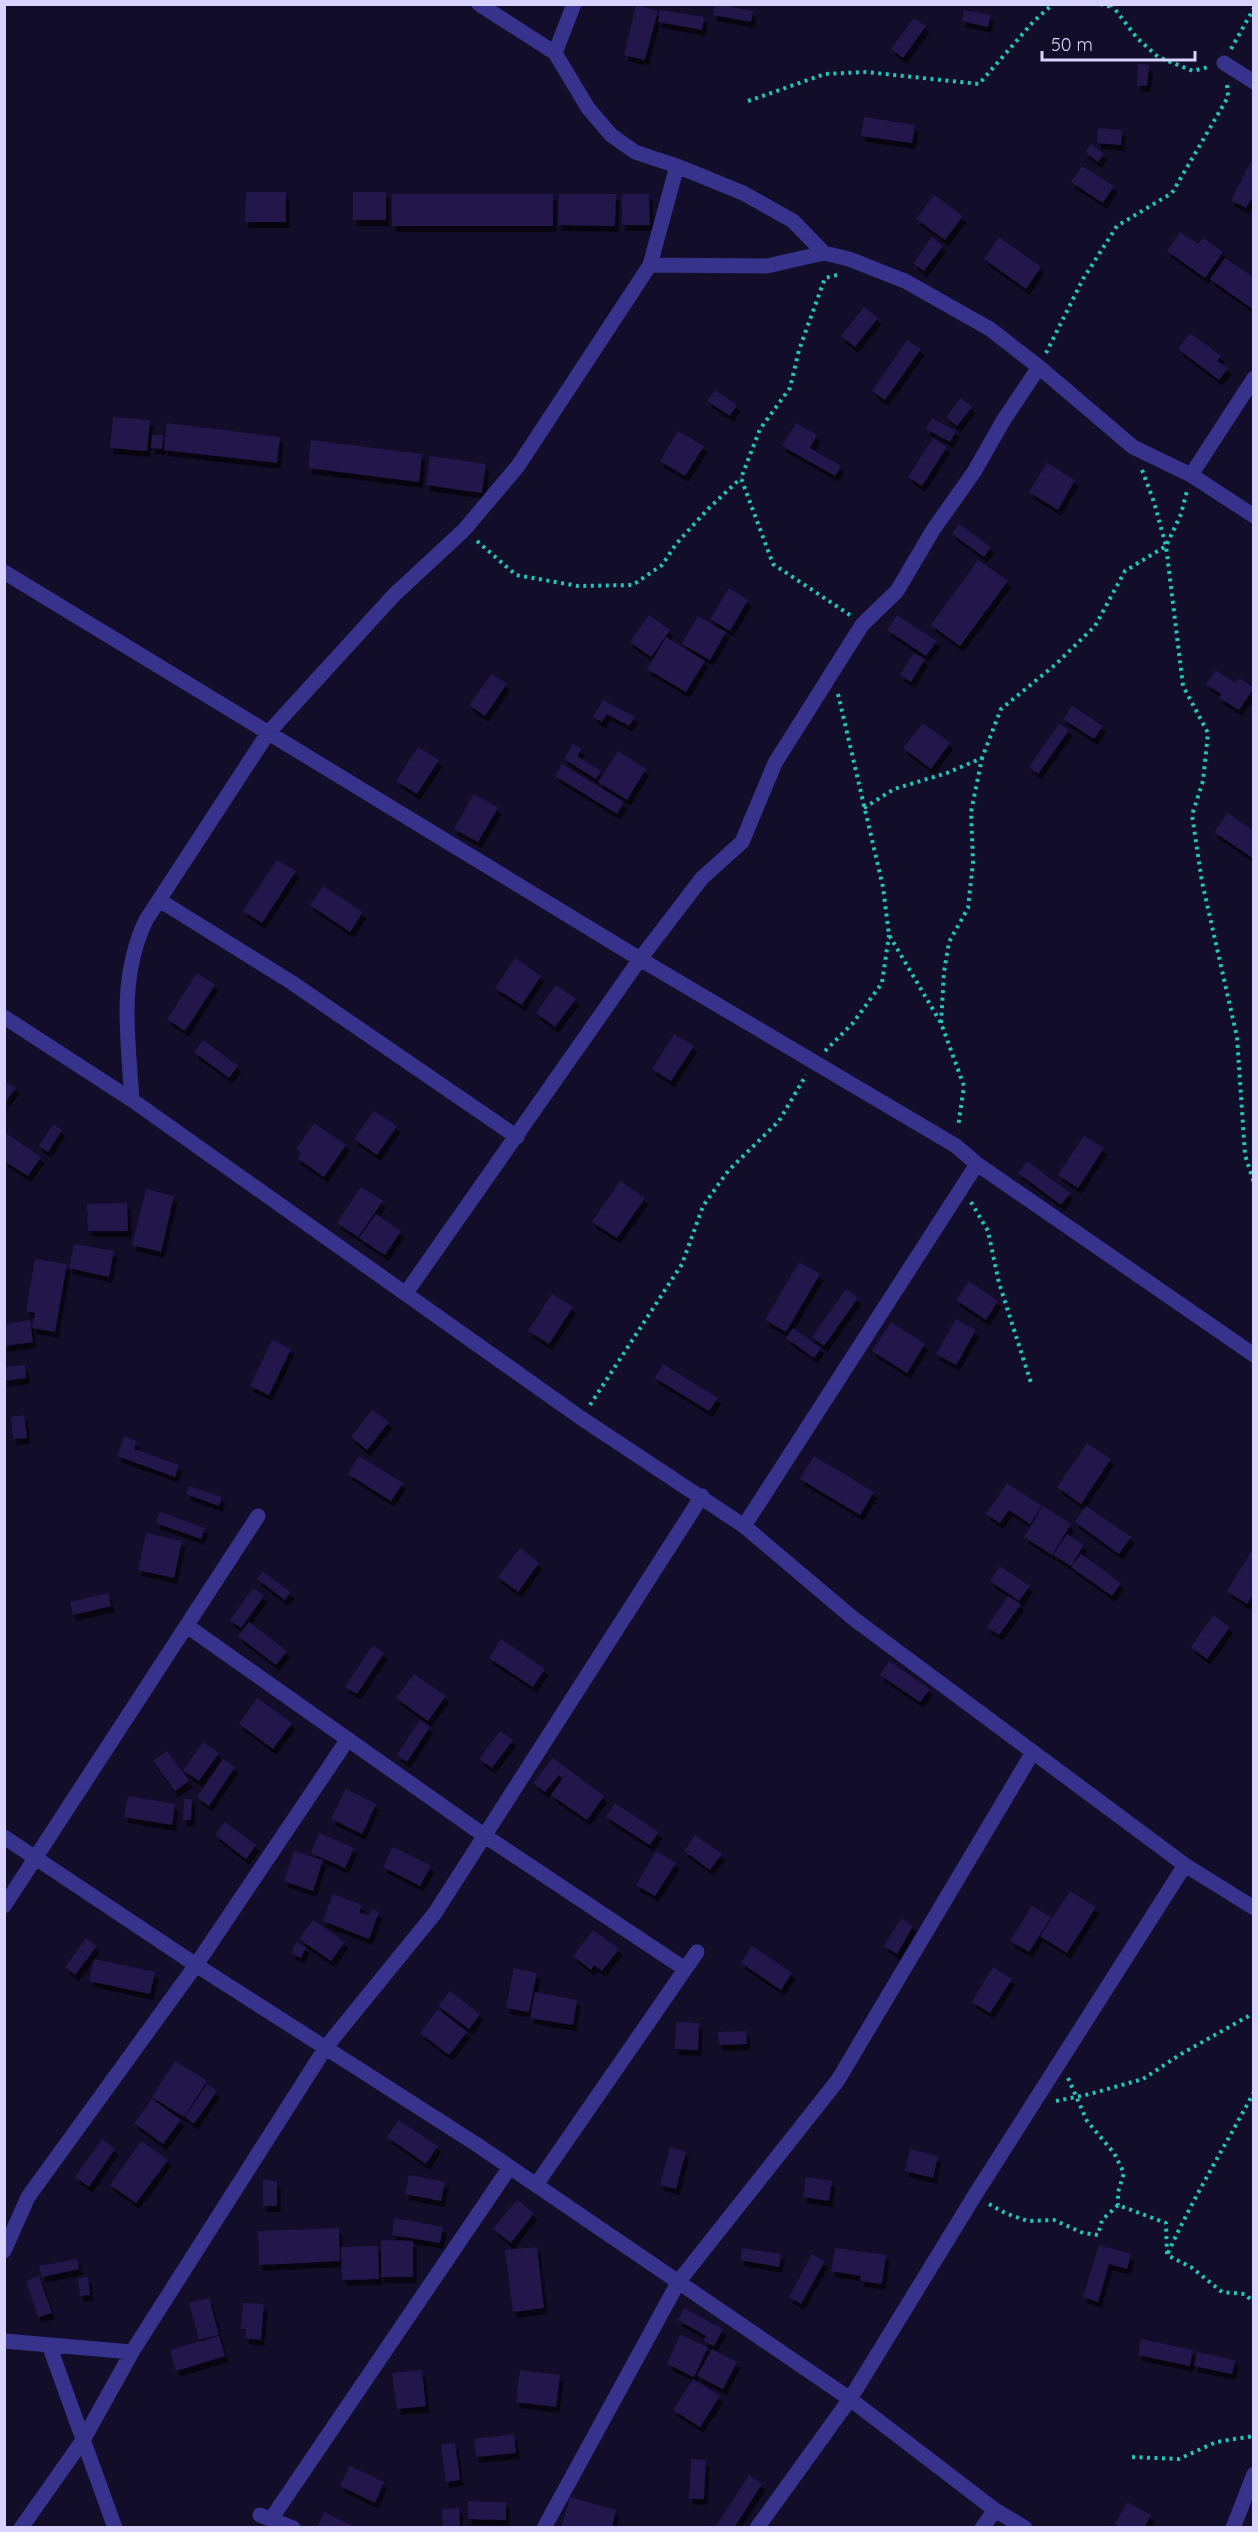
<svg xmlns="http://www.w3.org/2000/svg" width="1258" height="2532" font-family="Quicksand,sans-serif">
<defs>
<filter id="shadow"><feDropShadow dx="3.5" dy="6" stdDeviation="0" flood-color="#0009"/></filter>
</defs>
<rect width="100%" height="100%" fill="#120d28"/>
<!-- building -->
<path fill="#22174b" filter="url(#shadow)" d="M715 4 753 11 751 22 713 15Z
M636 5 658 11 645 60 624 55Z
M660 10 704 17 702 30 658 22Z
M964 10 991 15 988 27 962 21Z
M914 18 926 26 903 58 891 49Z
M1138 64 1149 65 1147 86H1137Z
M864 117 915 125 912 143 861 136Z
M1098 128 1122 130 1121 145 1097 143Z
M1091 144 1104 154 1098 162 1085 152Z
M1251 162 1254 164V194L1246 208 1231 200Z
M1082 166 1114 186 1103 203 1071 182Z
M246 192H286V222H245Z
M353 192H386V220H353Z
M392 194H553V226H392Z
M559 194H616L615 226 558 225Z
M622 194H649L650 225H622Z
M934 195 963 216 945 240 916 219Z
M1180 232 1198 244 1203 238 1223 252 1205 278 1167 251Z
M932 237 943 246 924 271 913 263Z
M999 237 1041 267 1026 289 984 259Z
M1225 258 1254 278V310L1210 279Z
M864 307 878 318 855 347 841 336Z
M1190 333 1221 356 1217 361 1228 368 1219 380 1178 349Z
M907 340 921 349 885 400 872 391Z
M715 390 737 405 730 416 707 401Z
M961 398 972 407 957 426 946 417Z
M113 417 150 420 147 451 110 448Z
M932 418 956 431 950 442 926 429Z
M167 423 280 437 277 463 164 450Z
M796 423 817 435 810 448 841 466 835 476 782 446Z
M678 431 704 446 685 476 660 461Z
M152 435H163L162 449 151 448Z
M933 438 947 447 922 486 908 477Z
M311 440 422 454 419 482 308 468Z
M430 456 486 464 482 493 426 485Z
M1047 463 1075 480 1058 510 1029 492Z
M959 524 991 547 984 557 952 534Z
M978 560 1008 581 960 646 931 625Z
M729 588 748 600 730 631 710 619Z
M649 615 670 630 651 657 630 642Z
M897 615 937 641 926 656 887 630Z
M698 616 726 632 710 660 682 644Z
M666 637 705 661 686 692 647 669Z
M914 653 925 659 911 682 900 675Z
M1216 670 1235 683 1239 678 1254 688 1239 710 1219 698 1221 694 1206 684Z
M492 674 507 684 485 716 469 705Z
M603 700 635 717 629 726 607 714 602 722 593 717Z
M1072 706 1103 726 1094 739 1063 719Z
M923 723 950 743 931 769 903 748Z
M1059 724 1069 730 1038 774 1029 767Z
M573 744 582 749 577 756 601 771 596 779 564 759Z
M418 747 439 760 417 794 396 781Z
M618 751 646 769 627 800 598 782Z
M562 764 624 802 617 814 555 776Z
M474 794 498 808 478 842 454 829Z
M1228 813 1254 831V859L1214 832Z
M277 860 296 871 262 923 243 911Z
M323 886 363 912 350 932 310 905Z
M515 958 541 976 522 1005 495 988Z
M197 973 215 985 185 1031 167 1019Z
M556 985 576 999 555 1027 536 1013Z
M674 1034 694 1046 671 1081 652 1069Z
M203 1040 238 1066 229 1078 194 1052Z
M4 1081 16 1088 4 1104Z
M374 1111 397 1126 377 1155 354 1139Z
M314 1123 346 1145 324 1177 297 1158 301 1153 296 1149Z
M53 1124 62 1130 48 1152 39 1146Z
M4 1132 41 1157 28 1176 4 1161Z
M1084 1136 1104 1148 1078 1188 1058 1175Z
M1027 1161 1070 1193 1061 1205 1018 1173Z
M620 1181 645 1198 617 1238 592 1222Z
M361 1187 383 1201 358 1237 337 1223Z
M146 1189 174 1196 161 1252 132 1245Z
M127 1203 128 1231H88L87 1204Z
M376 1214 401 1231 385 1255 359 1238Z
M74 1244 114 1251 109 1277 69 1268Z
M35 1259 67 1264 55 1332 32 1328 35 1313 26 1311Z
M799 1262 820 1274 786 1332 765 1320Z
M969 1281 998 1301 986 1320 956 1300Z
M846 1289 858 1298 824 1346 812 1337Z
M552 1294 573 1307 549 1344 528 1331Z
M956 1319 976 1330 956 1365 936 1354Z
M30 1320 33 1342 4 1346V1324Z
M891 1322 925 1344 907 1373 872 1351Z
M793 1328 821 1348 814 1358 786 1338Z
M272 1340 291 1349 269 1395 250 1386Z
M663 1364 718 1398 709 1411 655 1378Z
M25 1365 26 1378 4 1381V1367Z
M372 1410 389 1422 367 1450 351 1437Z
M24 1415 27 1438 13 1439 11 1417Z
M124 1436 137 1441 134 1449 179 1465 175 1477 117 1456Z
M1087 1443 1111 1459 1081 1504 1057 1487Z
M359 1456 403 1483 391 1501 348 1474Z
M814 1456 874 1492 860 1515 800 1479Z
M1007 1483 1042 1506 1030 1524 1009 1510 1000 1523 986 1514Z
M189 1486 222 1497 219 1506 186 1494Z
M1043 1506 1071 1524 1052 1555 1024 1537Z
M1086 1506 1131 1537 1119 1554 1075 1522Z
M160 1512 205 1528 201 1539 156 1523Z
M146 1533 182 1541 174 1578 138 1570Z
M1067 1534 1084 1545 1071 1566 1053 1555Z
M520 1548 539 1563 518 1592 498 1577Z
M1251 1552 1254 1554V1593L1247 1604 1227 1591Z
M1081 1554 1121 1583 1112 1596 1071 1567Z
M1000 1566 1030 1586 1019 1601 990 1581Z
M263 1572 291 1592 285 1600 257 1579Z
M253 1588 264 1596 241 1628 230 1620Z
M108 1593 111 1606 73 1615 70 1602Z
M1008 1596 1021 1604 999 1635 987 1627Z
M1213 1615 1230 1627 1207 1659 1191 1647Z
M249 1622 287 1651 276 1665 238 1636Z
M501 1639 545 1669 533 1687 489 1658Z
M373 1645 384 1653 357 1694 345 1687Z
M889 1661 930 1689 920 1702 880 1675Z
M414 1674 446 1696 428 1721 396 1698Z
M257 1698 292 1723 273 1749 239 1724Z
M420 1720 430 1727 407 1762 397 1755Z
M500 1731 513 1740 492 1768 479 1759Z
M203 1742 219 1753 199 1781 183 1770Z
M167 1751 189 1781 175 1791 153 1761Z
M553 1758 604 1796 587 1820 551 1795 566 1773 562 1778 559 1775 545 1792 533 1783Z
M223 1759 235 1767 209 1806 197 1797Z
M346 1789 376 1804 362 1834 331 1819Z
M128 1796 175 1804 172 1825 124 1817Z
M184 1799H192L191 1820H183Z
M615 1803 659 1832 650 1845 606 1817Z
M225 1822 256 1845 246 1859 215 1835Z
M319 1833 354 1848 345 1868 311 1853Z
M695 1835 722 1854 710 1870 684 1851Z
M393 1847 431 1866 420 1886 383 1867Z
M294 1851 323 1860 313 1891 284 1881Z
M656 1851 676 1863 655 1896 636 1885Z
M1070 1891 1096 1907 1067 1953 1040 1936Z
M333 1894 362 1905 359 1912 369 1916 372 1909 379 1912 369 1939 323 1921Z
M1032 1906 1051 1917 1029 1952 1010 1941Z
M901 1918 913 1926 897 1954 884 1946Z
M313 1920 345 1942 331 1961 299 1939Z
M593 1930 619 1949 602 1971 594 1965 591 1970 573 1956Z
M86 1938 97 1946 75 1975 65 1967Z
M297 1942 306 1947 301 1958 291 1953Z
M752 1946 792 1973 781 1990 741 1963Z
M94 1959 155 1972 150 1994 89 1981Z
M993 1967 1012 1979 990 2013 972 2002Z
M514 1968 537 1973 529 2012 506 2008Z
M450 1991 480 2014 469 2029 438 2006Z
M535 1992 577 2000 573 2025 530 2018Z
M438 2009 467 2032 449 2055 420 2033Z
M676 2022 699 2023 698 2050 675 2049Z
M746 2031 747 2044 719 2045 718 2032Z
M175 2061 207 2081 184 2117 152 2097Z
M207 2084 217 2091 194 2124 185 2117Z
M152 2099 181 2120 163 2144 134 2123Z
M399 2120 438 2146 426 2164 387 2137Z
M102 2139 115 2149 89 2187 75 2177Z
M141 2141 168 2160 136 2203 110 2185Z
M670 2147 686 2152 676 2189 660 2185Z
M910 2149 938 2156 933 2178 905 2171Z
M409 2175 445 2182 441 2201 405 2194Z
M806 2177 832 2181 829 2201 803 2197Z
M263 2180 277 2181V2206H263Z
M517 2200 534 2213 511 2243 493 2229Z
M395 2218 443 2227 440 2243 392 2235Z
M339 2228 340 2261 259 2265 258 2231Z
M381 2240 413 2241V2277H381Z
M1099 2245 1131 2254 1127 2269 1109 2264 1098 2302 1083 2297Z
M378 2246 379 2279 342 2280 341 2247Z
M537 2247 544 2308 513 2312 505 2250Z
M742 2248 781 2254 779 2267 740 2260Z
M835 2248 886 2255 882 2284 860 2281 861 2276 831 2271Z
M812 2254 825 2261 801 2304 789 2297Z
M77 2259 79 2269 42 2277 39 2266Z
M39 2276 52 2313 38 2317 26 2281Z
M88 2277 90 2295 80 2296 78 2278Z
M209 2298 219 2335 199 2340 189 2303Z
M243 2303 264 2304 261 2340 245 2338 246 2329H241Z
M684 2308 723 2329 714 2346 703 2341 706 2336 678 2320Z
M680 2335 708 2347 694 2377 667 2364Z
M219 2336 225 2356 176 2371 170 2350Z
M1141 2339 1193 2350 1190 2366 1138 2355Z
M712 2349 737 2362 723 2389 697 2376Z
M1197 2352 1235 2360 1232 2374 1194 2366Z
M422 2370 426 2406 397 2409 392 2373Z
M520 2370 560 2375 556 2407 516 2402Z
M693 2379 720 2396 700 2427 673 2410Z
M514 2434 516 2453 476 2457 474 2439Z
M455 2443 460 2480 446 2482 441 2444Z
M691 2459 706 2460 704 2499H689Z
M350 2466 384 2482 375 2503 340 2486Z
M749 2475 762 2484 734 2528H718L716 2526Z
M570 2497 616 2510 612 2528H561Z
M468 2501 506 2502V2520L468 2519Z
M1127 2502 1151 2515 1144 2528H1122L1115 2524Z
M459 2508 460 2528H443L442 2509Z
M324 2512 357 2528H321L318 2526Z"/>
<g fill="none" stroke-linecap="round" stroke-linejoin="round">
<!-- path -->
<path stroke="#23c4bb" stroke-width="4" stroke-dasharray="3 4.5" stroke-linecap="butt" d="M1100 4 1112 7
M1111 4 1137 38 1158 57 1193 71 1208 67
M1231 49 1254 8
M748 101 825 74 866 72 979 84 1033 22 1053 4
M837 275 825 278 799 350 790 388 760 429 741 478 773 564 850 615
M1046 353 1083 279 1117 226 1172 193 1228 97 1227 84
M1142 470 1154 502 1166 546 1183 686 1208 733 1203 781 1192 815 1202 882 1237 1037 1245 1155 1254 1183
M477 541 516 575 578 586 633 585 662 565 676 544 708 509 741 478
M838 694 883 887 889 935 941 1023 964 1086 958 1127
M864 808 894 789 947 773 982 758 1001 709 1055 665 1095 626 1125 571 1166 546 1181 514 1187 491
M941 1023 944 972 949 942 968 908 973 862 971 812 982 758
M825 1051 853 1023 882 983 889 935
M971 1202 988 1231 999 1283 1032 1386
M590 1405 682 1264 703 1206 728 1171 779 1121 806 1075
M1068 2078 1087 2121 1114 2153 1124 2173 1118 2192V2205
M1056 2101 1090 2094 1143 2079 1181 2054 1254 2013
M989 2204 1005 2213 1028 2221 1054 2220 1083 2233 1098 2235 1102 2220 1118 2205 1166 2223 1167 2255 1191 2267 1222 2292 1245 2294 1254 2303
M1168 2253C1193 2198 1225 2146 1254 2092
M1132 2457 1179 2459 1216 2442 1254 2436"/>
<!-- minor -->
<path stroke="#37338c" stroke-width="15" d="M479 4 555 53 588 108 611 135 635 152 677 166 743 193 793 221 824 253
M555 53 574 4
M1224 63 1254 82
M650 265 677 166
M1191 475 1254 378
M4 572 640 959 956 1146 977 1164 1254 1355
M159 900 291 982 517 1137
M4 1017 132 1100 581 1418 744 1526 854 1619 1185 1865 1254 1908
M132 1100C128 1037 118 979 146 920L268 733 394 595 464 530 518 466 650 265 767 266 824 253 849 259 905 281 990 329 1039 367 1133 447 1191 475 1254 516
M406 1293 640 959 702 878 742 842 775 763 862 625 897 591 933 530 974 472 1003 421 1039 367
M744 1526 977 1164
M187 1626 485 1836 685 1969
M4 1837 196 1965 476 2144 850 2399 995 2510 1025 2528
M4 1906 258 1516
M536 2185 697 1952
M4 2251 28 2197 196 1965 348 1739
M4 2341 132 2352
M49 2345 115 2528
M260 2515 293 2528
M271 2519 510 2167
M21 2528 83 2440 132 2352 326 2047 435 1913 702 1496
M544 2528 679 2281 838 2080 1033 1752
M757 2528 850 2399 975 2195 1185 1865
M982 2528 995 2510
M1233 2528 1254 2474"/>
</g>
<!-- border -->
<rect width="1258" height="2532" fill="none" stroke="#d9d4ff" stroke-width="12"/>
<!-- scale -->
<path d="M1042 51v9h153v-9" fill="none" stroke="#d9d4ff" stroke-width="3"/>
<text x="1051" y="51" font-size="18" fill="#d9d4ff" stroke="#120d28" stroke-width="4.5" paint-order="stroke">50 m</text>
</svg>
